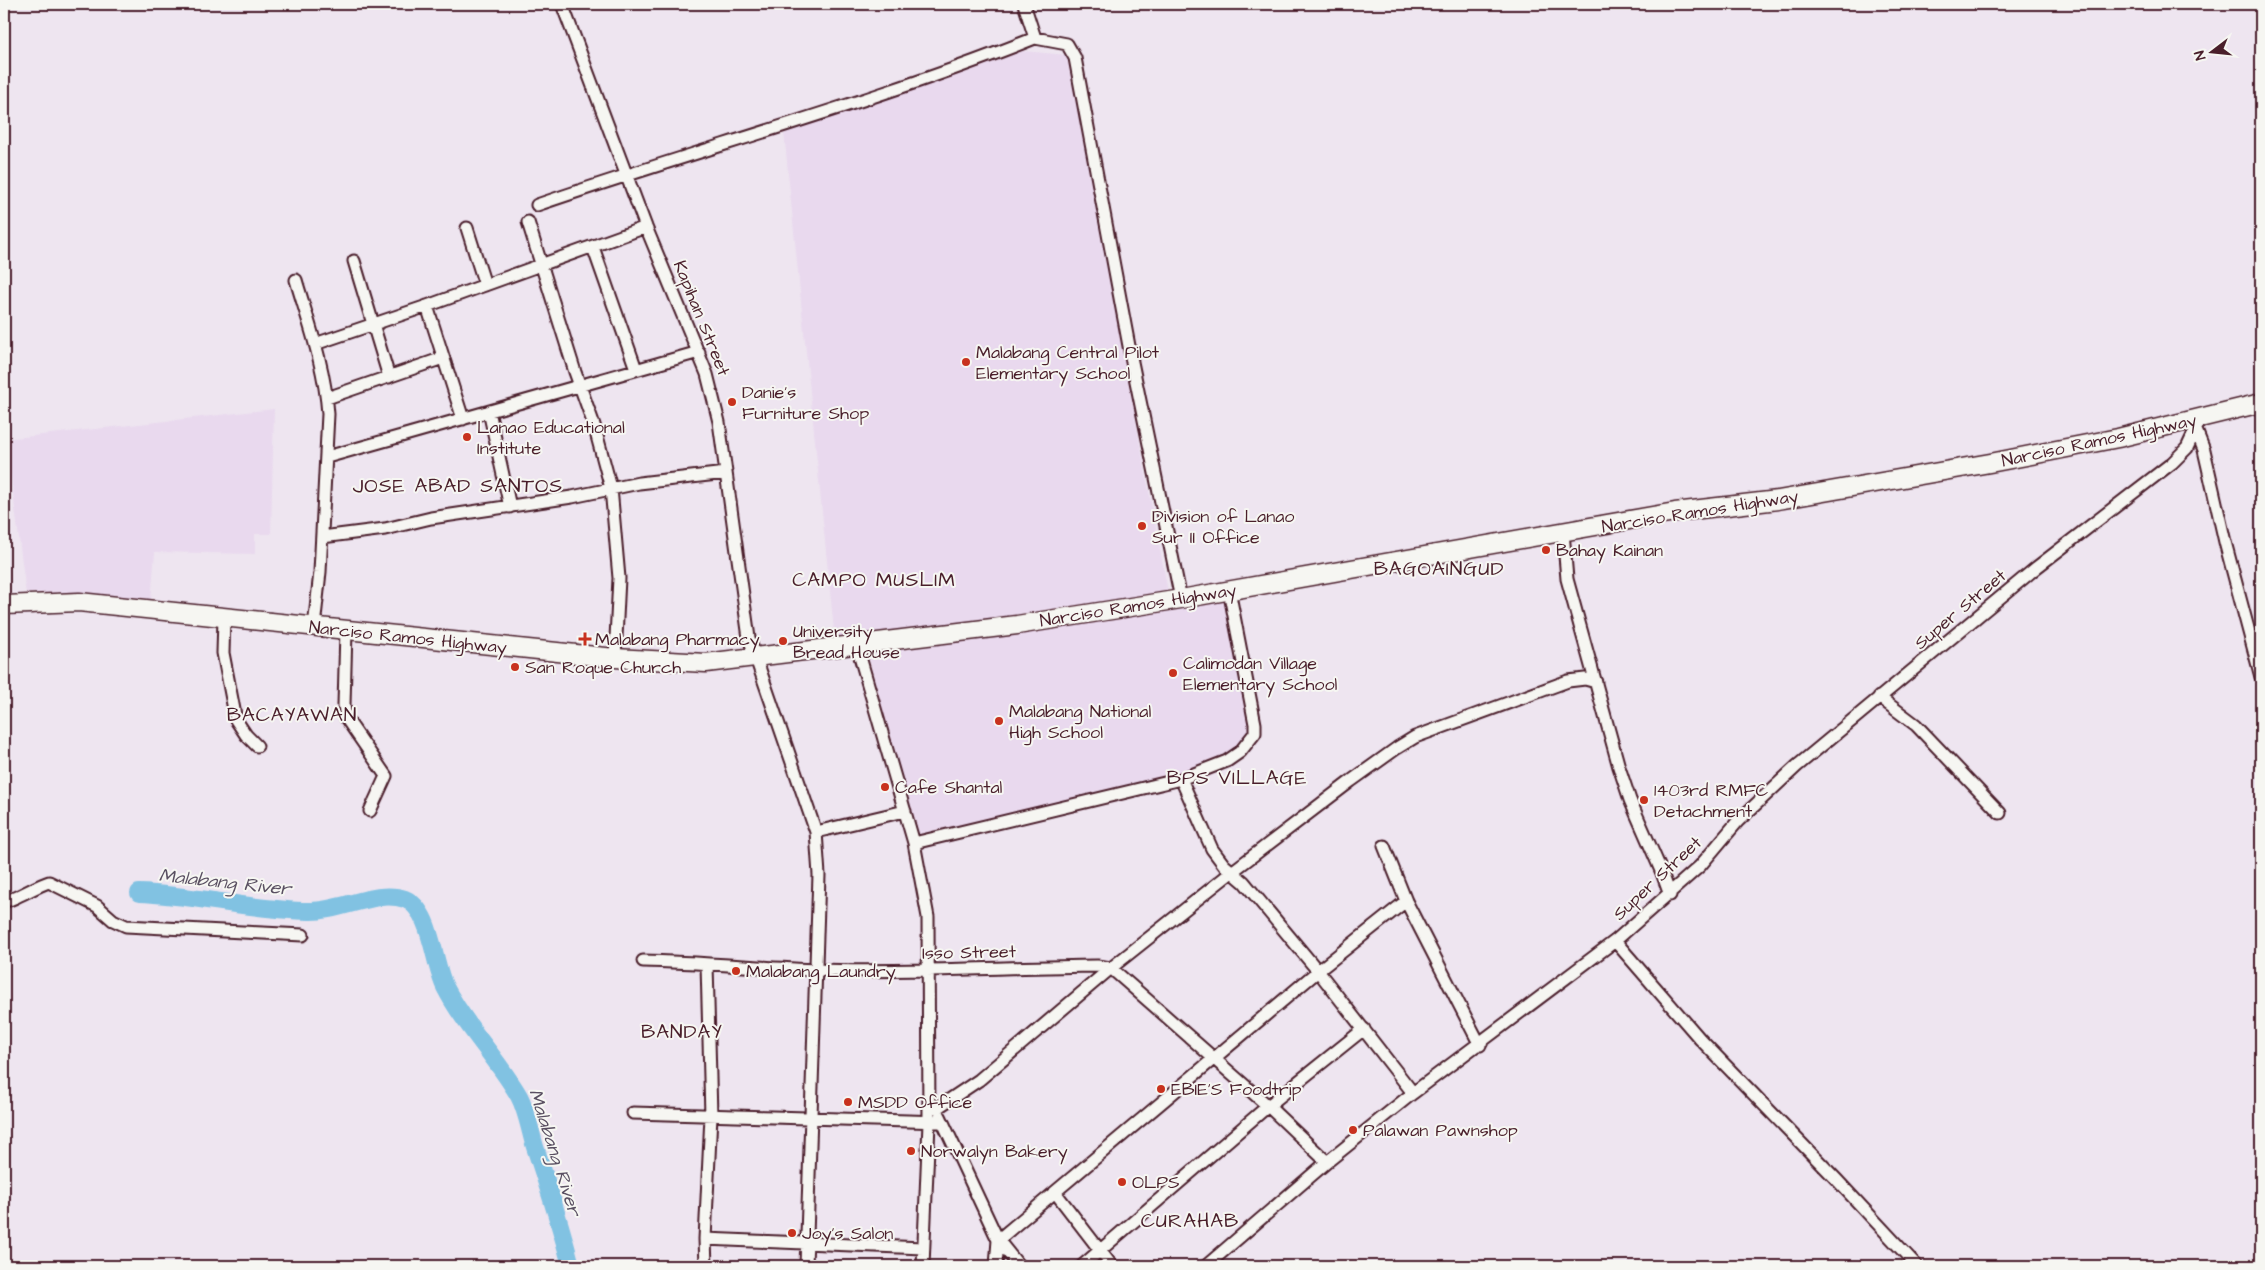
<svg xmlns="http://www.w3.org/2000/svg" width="2265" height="1270" font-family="'Architects Daughter',sans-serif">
<rect width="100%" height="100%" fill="#eee5f0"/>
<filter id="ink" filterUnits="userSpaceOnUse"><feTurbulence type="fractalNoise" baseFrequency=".02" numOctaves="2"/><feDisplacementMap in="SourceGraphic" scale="10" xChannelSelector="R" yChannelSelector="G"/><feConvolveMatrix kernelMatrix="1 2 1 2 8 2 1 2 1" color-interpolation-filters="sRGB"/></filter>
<g filter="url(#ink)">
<!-- built -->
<path fill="#e9d9ee" d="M1023 51 1067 55 1168 592 835 641 784 132Z
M274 409 271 534H255V554L155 552 151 601 26 593 6 439Z
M1228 598 1252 734 1238 751 1202 768 1126 788 916 838 868 655 1094 622Z"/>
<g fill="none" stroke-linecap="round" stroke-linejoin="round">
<!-- river -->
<path stroke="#81c2e2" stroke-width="18" d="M139 893C196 895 251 910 309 911 340 912 376 889 405 899 432 910 433 964 445 987 465 1026 497 1058 519 1096 527 1111 530 1131 535 1147 548 1186 561 1226 571 1266"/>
<!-- minor casing -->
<g stroke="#4a1f2b" stroke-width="15">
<path id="minor" d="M562 4 646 227 707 374 719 422 749 638 816 832 819 875 806 1266
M1024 4 1035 38 1067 44 1075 58 1132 362 1181 599
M537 205C703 148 872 103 1035 38
M528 222 575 372 594 425 611 488 619 578 615 658
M467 228 485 285
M593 247 636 369
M354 261 389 377
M296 280C309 324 325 368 328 414L320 572 314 627
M427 306 463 419
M315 344 427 306 646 227
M327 398 443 358
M489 411 510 507
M2196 430 2204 450 2225 542 2261 677
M327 457 699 352
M1563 532 1567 579 1619 767 1630 800 1662 873 1670 895
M322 537 385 529 431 518 572 497 639 483 726 473
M224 618 223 653 236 720 246 735 257 746
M346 630 344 705 346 718 386 776 370 811
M856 643 914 843 928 917 929 1123 923 1266
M1879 697 1916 725 2000 813
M1181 779 1212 849 1224 865 1244 882 1318 971 1413 1093
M816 832 905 811
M914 843 1181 779 1227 761 1240 752 1255 733V724L1229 590
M1384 846 1406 901 1480 1045
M4 901C10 902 38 885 49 882L97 906 113 920 126 926 303 935
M1615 941 1700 1039 1836 1179 1917 1266
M643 961C701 962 759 968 817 970 911 973 1004 967 1097 966L1111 968 1268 1106 1327 1162
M937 1108 979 1080 1111 968 1233 871 1351 781 1397 748 1415 737 1568 681 1585 679 1596 682
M633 1113 942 1122
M940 1116 998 1240 1019 1266
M1055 1192 1112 1266
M705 1239 923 1248
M706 1266 705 1239 711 1116 707 964
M996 1266 998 1240 1005 1234 1318 971 1406 901
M1082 1266 1268 1106 1364 1029
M1206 1266 1327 1162 1413 1093 1615 941 1700 866 1738 821 1797 766 2037 567 2172 463 2187 448 2201 418"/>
</g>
<!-- highway casing -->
<g stroke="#4a1f2b" stroke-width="21">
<path id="highway" d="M4 605 79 602 615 658 706 663 1017 625 1181 599 1675 512 1778 500 1990 463 2118 438 2261 403"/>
</g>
<!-- minor -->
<use href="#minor" stroke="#f6f6f2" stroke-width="11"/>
<!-- highway -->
<use href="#highway" stroke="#f6f6f2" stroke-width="18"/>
</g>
</g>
<!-- markers -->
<g fill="#c8321e" stroke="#f6f6f2" stroke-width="2">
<circle cx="966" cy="362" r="5"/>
<circle cx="732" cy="402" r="5"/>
<circle cx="467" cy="437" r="5"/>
<circle cx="1142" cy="526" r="5"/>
<circle cx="1546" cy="550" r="5"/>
<path d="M582.5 631.5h5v5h5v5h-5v5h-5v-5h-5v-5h5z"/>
<circle cx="783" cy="641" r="5"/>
<circle cx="515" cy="667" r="5"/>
<circle cx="1173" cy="673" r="5"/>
<circle cx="999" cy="721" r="5"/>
<circle cx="885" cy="787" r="5"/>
<circle cx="1644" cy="800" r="5"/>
<circle cx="736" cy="971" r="5"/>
<circle cx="1161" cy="1089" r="5"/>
<circle cx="848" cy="1102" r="5"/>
<circle cx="1353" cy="1130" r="5"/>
<circle cx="911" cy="1151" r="5"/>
<circle cx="1122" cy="1182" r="5"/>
<circle cx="792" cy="1233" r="5"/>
</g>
<g text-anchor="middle" stroke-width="4" stroke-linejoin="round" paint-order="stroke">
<!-- street labels -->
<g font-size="18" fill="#4a1f2b" stroke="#f6f6f2">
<text transform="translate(702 318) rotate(68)" y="6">Kapihan Street</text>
<text transform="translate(2099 440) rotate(-12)" y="6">Narciso Ramos Highway</text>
<text transform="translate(1700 511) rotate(-9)" y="6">Narciso Ramos Highway</text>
<text transform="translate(1138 605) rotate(-9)" y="6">Narciso Ramos Highway</text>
<text transform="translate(1960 609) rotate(-40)" y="6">Super Street</text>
<text transform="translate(408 637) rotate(6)" y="6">Narciso Ramos Highway</text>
<text transform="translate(1657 878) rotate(-43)" y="6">Super Street</text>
<text transform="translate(969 952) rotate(-1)" y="6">Isso Street</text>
</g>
<!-- poi labels -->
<g font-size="18" fill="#4a1f2b" stroke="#f6f6f2" text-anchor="start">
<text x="976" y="358">Malabang Central Pilot<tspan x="976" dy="21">Elementary School</tspan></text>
<text x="742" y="398">Danie's<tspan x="742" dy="21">Furniture Shop</tspan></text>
<text x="477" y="433">Lanao Educational<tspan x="477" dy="21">Institute</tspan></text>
<text x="1152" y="522">Division of Lanao<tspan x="1152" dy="21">Sur II Office</tspan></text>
<text x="1556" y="556">Bahay Kainan</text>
<text x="793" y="637">University<tspan x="793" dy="21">Bread House</tspan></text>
<text x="595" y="645">Malabang Pharmacy</text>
<text x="1183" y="669">Calimodan Village<tspan x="1183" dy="21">Elementary School</tspan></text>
<text x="525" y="673">San Roque Church</text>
<text x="1009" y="717">Malabang National<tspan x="1009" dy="21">High School</tspan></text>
<text x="895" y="793">Cafe Shantal</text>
<text x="1654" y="796">1403rd RMFC<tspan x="1654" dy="21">Detachment</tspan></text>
<text x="746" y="977">Malabang Laundry</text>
<text x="1171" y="1095">EBIE'S Foodtrip</text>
<text x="858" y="1108">MSDD Office</text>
<text x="1363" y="1136">Palawan Pawnshop</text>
<text x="921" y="1157">Norwalyn Bakery</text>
<text x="1132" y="1188">OLPS</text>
<text x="802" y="1239">Joy's Salon</text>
</g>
<!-- water labels -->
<g font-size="19" font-style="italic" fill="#5a5062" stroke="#f6f6f2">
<text transform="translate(225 881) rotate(6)" y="7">Malabang River</text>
<text transform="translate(556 1152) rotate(72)" y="7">Malabang River</text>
</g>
<!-- quarter labels -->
<g font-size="20" letter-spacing="1" fill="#4a1f2b" stroke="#f6f6f2">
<text x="458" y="492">JOSE ABAD SANTOS</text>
<text x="1439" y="575">BAGOAINGUD</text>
<text x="874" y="586">CAMPO MUSLIM</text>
<text x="292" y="721">BACAYAWAN</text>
<text x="1237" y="784">BPS VILLAGE</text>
<text x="682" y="1038">BANDAY</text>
<text x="1190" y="1227">CURAHAB</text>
</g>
</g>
<!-- margin -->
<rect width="2265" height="1270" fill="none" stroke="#f6f6f2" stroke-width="20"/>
<rect x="10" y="10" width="2245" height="1250" fill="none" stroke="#4a1f2b" stroke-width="2" filter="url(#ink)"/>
<!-- north arrow -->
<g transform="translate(2212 52) rotate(254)" stroke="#f6f6f2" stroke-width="4" paint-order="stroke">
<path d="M0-4L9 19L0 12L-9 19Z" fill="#4a1f2b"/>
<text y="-8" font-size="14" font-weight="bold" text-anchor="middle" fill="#4a1f2b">N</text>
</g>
</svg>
